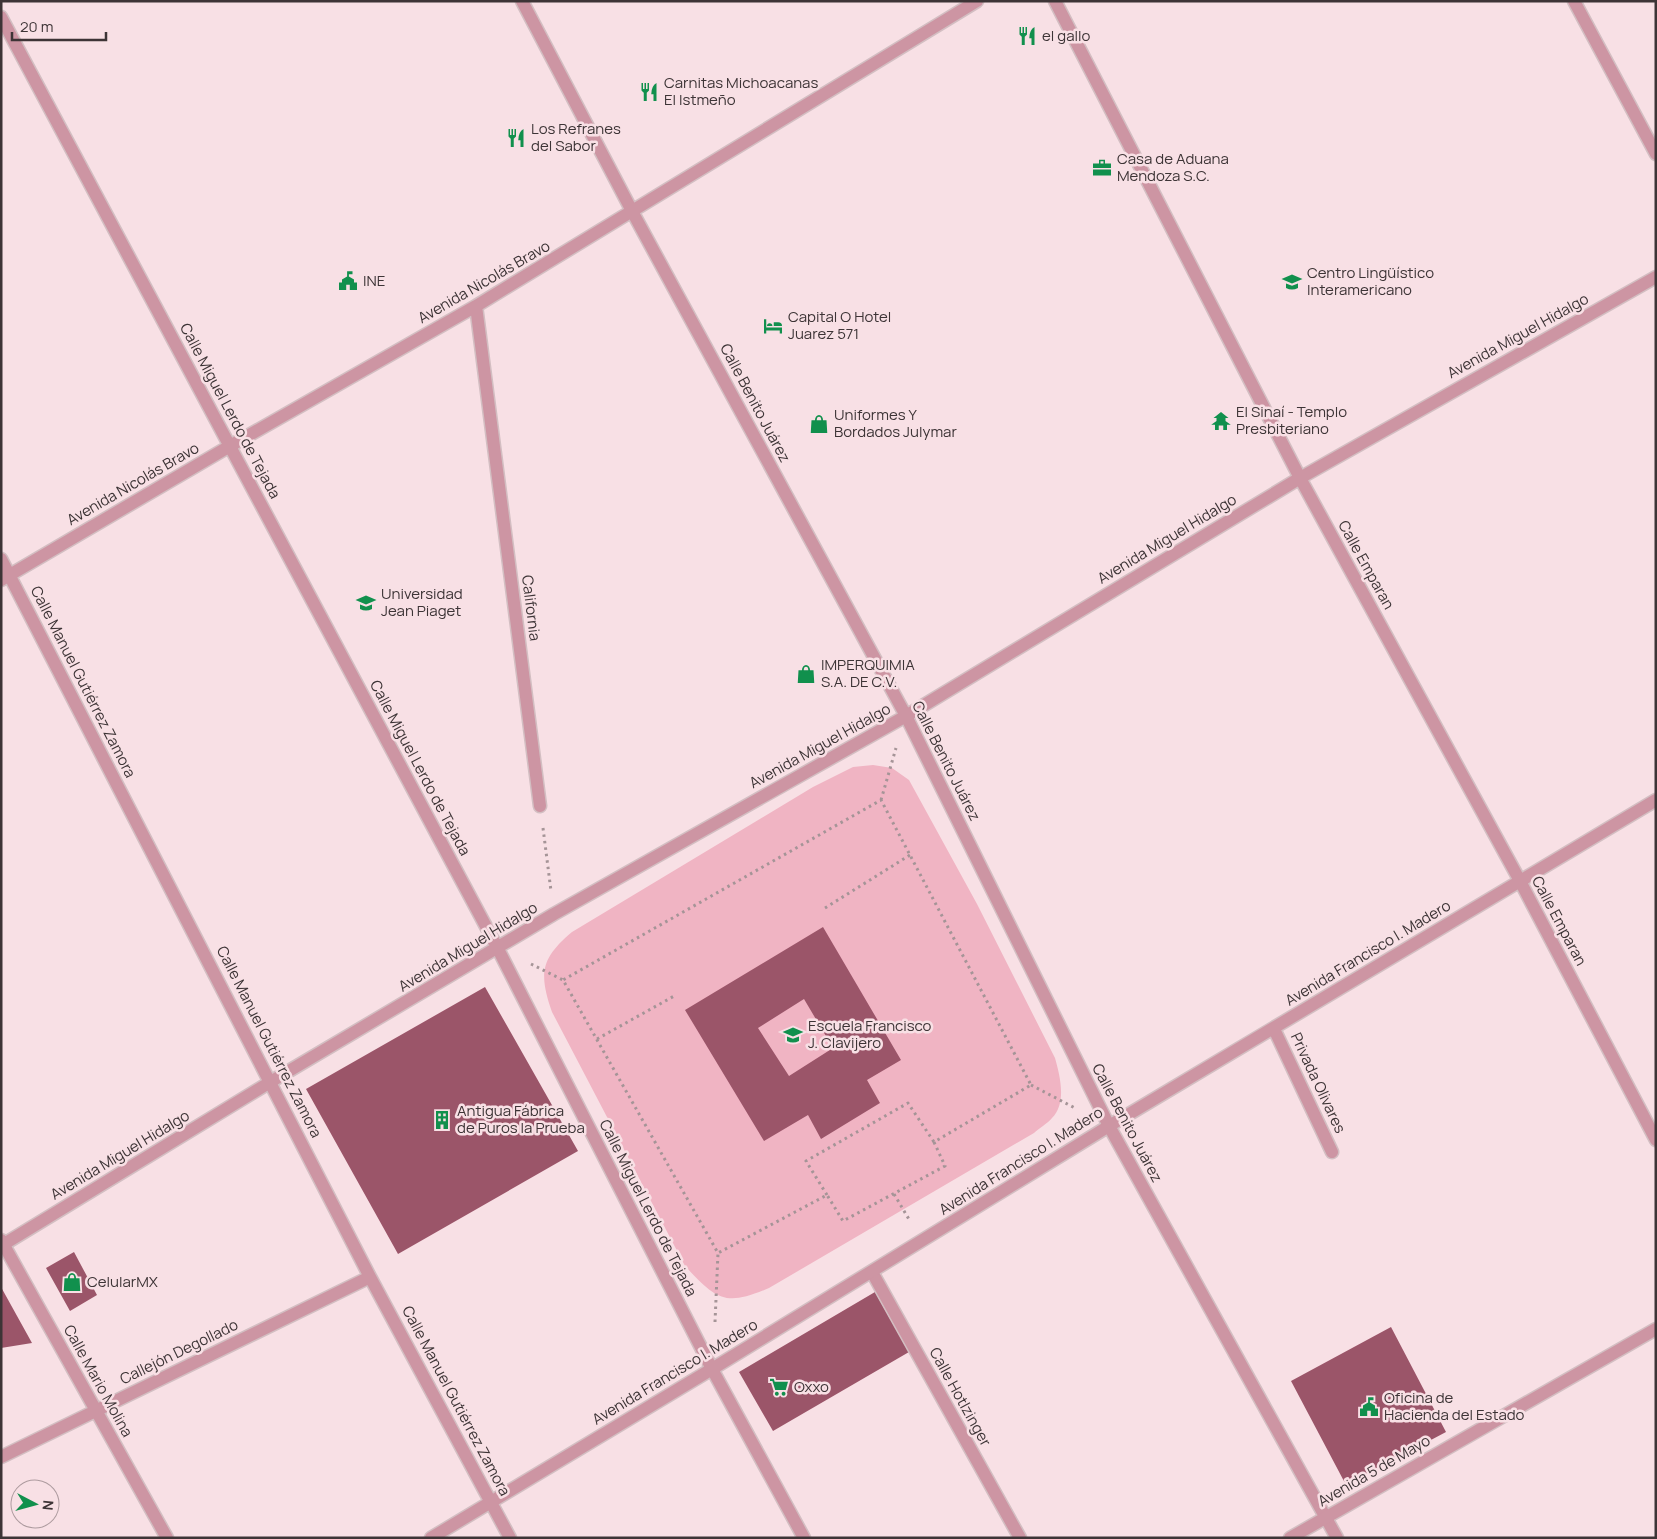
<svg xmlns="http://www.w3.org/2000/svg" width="1657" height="1539" font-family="Manrope,sans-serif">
<rect width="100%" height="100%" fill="#f8e0e5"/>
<!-- green -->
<path fill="#f0b4c3" d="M873 765 892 768 909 780 977 904 1055 1058C1060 1076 1067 1103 1052 1118 1047 1124 1039 1128 1034 1133L769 1288C725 1307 717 1300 685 1266L552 1012C539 974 540 959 572 932L813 787 853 767Z"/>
<!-- building -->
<path fill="#9b5569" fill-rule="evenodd" d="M823 927 901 1060 867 1080 880 1103 821 1139 808 1115 764 1141 685 1010ZM804 999 833 1048 789 1076 758 1028Z
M485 987 578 1151 398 1254 306 1089Z
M74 1252 97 1295 70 1311 46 1268Z
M1 1287 32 1343 1 1348Z
M875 1292 909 1352 773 1431 739 1372Z
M1391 1327 1446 1432 1346 1485 1291 1381Z"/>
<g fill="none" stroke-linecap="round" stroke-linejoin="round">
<!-- pedestrian casing -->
<g stroke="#d3bec2" stroke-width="15">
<path id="pedestrian" d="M872 1272 1020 1538"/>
</g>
<!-- minor casing -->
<g stroke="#d3bec2" stroke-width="15">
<path id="minor" d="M522 1 633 213 906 716 1109 1126 1337 1538
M1055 1 1300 478 1520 881 1656 1140
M1574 1 1656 154
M1 17 498 949 712 1369 804 1538
M476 306 540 806
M1 559 370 1277 510 1538
M1 580 230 446 476 306 977 1
M1274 1029 1332 1152
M1 1240 167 1538
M1 1246 272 1081 554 914 906 716 1300 478 1656 277
M1 1457 370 1277
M431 1538 712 1369 1109 1126 1656 800"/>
</g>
<!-- tertiary casing -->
<g stroke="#d3bec2" stroke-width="15">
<path id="tertiary" d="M1290 1538 1656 1329"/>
</g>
<!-- path -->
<path stroke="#a59497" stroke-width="3" stroke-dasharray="2.5 4" stroke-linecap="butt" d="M881 800 896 748
M543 828 551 891
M825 908 910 855
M531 964 563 980 718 1253 827 1195 843 1221 945 1166 934 1142 1031 1085 881 800 563 980
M597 1039 676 995
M1031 1085 1075 1108
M894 1194 910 1221
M827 1195 806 1161 908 1103 934 1142
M715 1322 718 1253"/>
<!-- pedestrian -->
<use href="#pedestrian" stroke="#cd95a3" stroke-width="12"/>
<!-- minor -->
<use href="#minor" stroke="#cd95a3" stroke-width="12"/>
<!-- tertiary -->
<use href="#tertiary" stroke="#cd95a3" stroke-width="12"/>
</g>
<!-- icons -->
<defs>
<g id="restaurant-bare" transform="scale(1.5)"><path d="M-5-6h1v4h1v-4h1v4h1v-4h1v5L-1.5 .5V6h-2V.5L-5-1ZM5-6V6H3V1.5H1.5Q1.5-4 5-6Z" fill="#11904d" stroke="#f8e0e5" stroke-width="2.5" paint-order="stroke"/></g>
<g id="office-bare" transform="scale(1.5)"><path d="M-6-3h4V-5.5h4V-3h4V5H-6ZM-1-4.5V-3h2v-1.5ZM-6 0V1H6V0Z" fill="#11904d" stroke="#f8e0e5" stroke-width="2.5" paint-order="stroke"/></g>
<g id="civic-bare" transform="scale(1.5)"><path d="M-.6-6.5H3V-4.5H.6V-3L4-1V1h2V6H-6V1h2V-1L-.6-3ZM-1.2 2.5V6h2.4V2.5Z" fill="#11904d" stroke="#f8e0e5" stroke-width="2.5" paint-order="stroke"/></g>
<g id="university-bare" transform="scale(1.5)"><path d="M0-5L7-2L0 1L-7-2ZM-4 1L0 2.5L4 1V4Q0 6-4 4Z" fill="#11904d" stroke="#f8e0e5" stroke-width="2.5" paint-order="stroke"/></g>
<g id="hotel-bare" transform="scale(1.5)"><path d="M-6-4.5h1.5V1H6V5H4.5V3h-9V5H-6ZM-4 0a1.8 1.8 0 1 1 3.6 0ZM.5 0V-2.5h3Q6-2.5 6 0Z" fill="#11904d" stroke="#f8e0e5" stroke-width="2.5" paint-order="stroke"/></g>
<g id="temple-bare" transform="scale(1.5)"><path d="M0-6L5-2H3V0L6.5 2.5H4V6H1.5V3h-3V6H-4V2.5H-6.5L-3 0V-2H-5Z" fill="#11904d" stroke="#f8e0e5" stroke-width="2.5" paint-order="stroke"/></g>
<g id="shop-bare" transform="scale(1.5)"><path d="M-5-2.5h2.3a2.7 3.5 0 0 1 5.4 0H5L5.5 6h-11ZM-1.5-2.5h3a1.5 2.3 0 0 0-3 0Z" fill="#11904d" stroke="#f8e0e5" stroke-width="2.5" paint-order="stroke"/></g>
<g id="school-bare" transform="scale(1.5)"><path d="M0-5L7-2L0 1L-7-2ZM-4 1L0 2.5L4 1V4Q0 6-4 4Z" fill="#11904d" stroke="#f8e0e5" stroke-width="2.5" paint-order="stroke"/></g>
<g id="building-bare" transform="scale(1.5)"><path d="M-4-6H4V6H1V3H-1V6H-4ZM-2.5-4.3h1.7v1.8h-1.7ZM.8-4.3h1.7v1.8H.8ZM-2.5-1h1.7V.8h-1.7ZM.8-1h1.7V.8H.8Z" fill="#11904d" stroke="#f8e0e5" stroke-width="2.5" paint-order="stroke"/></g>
<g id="supermarket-bare" transform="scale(1.5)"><path d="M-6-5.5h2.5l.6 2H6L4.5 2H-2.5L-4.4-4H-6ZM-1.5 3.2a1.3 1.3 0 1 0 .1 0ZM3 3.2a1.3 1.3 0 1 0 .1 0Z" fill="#11904d" stroke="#f8e0e5" stroke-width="2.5" paint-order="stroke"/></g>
</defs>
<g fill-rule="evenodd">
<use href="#restaurant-bare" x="1027" y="36"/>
<use href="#restaurant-bare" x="649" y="92"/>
<use href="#restaurant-bare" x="516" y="138"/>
<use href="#office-bare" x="1102" y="168"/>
<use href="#civic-bare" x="348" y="281"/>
<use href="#university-bare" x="1292" y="282"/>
<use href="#hotel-bare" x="773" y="326"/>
<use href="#temple-bare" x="1221" y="421"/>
<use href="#shop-bare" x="819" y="424"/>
<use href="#university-bare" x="366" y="603"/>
<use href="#shop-bare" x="806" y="674"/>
<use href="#school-bare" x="793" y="1035"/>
<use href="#building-bare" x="442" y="1120"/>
<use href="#shop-bare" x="72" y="1282"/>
<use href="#supermarket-bare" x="779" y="1387"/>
<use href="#civic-bare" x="1369" y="1407"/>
</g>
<g text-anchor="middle" stroke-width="5" stroke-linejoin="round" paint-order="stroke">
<!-- poi labels -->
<g font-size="15" fill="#3d3436" stroke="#f8e0e5" text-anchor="start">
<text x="1042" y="41">el gallo</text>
<text x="664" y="88">Carnitas Michoacanas<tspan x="664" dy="17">El Istmeño</tspan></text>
<text x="531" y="134">Los Refranes<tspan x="531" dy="17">del Sabor</tspan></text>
<text x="1117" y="164">Casa de Aduana<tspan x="1117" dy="17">Mendoza S.C.</tspan></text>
<text x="1307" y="278">Centro Lingüístico<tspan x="1307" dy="17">Interamericano</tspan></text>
<text x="363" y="286">INE</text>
<text x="788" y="322">Capital O Hotel<tspan x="788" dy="17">Juarez 571</tspan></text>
<text x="1236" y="417">El Sinaí - Templo<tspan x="1236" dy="17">Presbiteriano</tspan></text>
<text x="834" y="420">Uniformes Y<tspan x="834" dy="17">Bordados Julymar</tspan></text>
<text x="381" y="599">Universidad<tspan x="381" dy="17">Jean Piaget</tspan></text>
<text x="821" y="670">IMPERQUIMIA<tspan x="821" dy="17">S.A. DE C.V.</tspan></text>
<text x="808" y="1031">Escuela Francisco<tspan x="808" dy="17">J. Clavijero</tspan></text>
<text x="457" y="1116">Antigua Fábrica<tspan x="457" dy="17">de Puros la Prueba</tspan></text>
<text x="87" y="1287">CelularMX</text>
<text x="794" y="1392">Oxxo</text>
<text x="1384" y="1403">Oficina de<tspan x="1384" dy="17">Hacienda del Estado</tspan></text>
</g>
<!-- street labels -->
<g font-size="15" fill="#3d3436" stroke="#f8e0e5">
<text transform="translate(484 282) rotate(-30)" y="5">Avenida Nicolás Bravo</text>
<text transform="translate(1518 336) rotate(-29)" y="5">Avenida Miguel Hidalgo</text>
<text transform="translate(755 403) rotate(62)" y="5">Calle Benito Juárez</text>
<text transform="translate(230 411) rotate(62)" y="5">Calle Miguel Lerdo de Tejada</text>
<text transform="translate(133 484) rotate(-30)" y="5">Avenida Nicolás Bravo</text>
<text transform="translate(1167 539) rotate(-31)" y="5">Avenida Miguel Hidalgo</text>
<text transform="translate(1366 565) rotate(61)" y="5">Calle Emparan</text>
<text transform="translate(531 608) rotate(83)" y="5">California</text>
<text transform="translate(83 682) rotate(63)" y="5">Calle Manuel Gutiérrez Zamora</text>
<text transform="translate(820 746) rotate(-29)" y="5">Avenida Miguel Hidalgo</text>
<text transform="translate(946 761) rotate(63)" y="5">Calle Benito Juárez</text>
<text transform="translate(420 768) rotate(62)" y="5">Calle Miguel Lerdo de Tejada</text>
<text transform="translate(1559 921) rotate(62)" y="5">Calle Emparan</text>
<text transform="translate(468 947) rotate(-31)" y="5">Avenida Miguel Hidalgo</text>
<text transform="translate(1368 953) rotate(-31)" y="5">Avenida Francisco I. Madero</text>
<text transform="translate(269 1042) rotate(63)" y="5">Calle Manuel Gutiérrez Zamora</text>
<text transform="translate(1318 1083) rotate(65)" y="5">Privada Olivares</text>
<text transform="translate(1127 1123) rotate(62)" y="5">Calle Benito Juárez</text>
<text transform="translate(120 1155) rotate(-31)" y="5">Avenida Miguel Hidalgo</text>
<text transform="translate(1021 1161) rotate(-32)" y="5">Avenida Francisco I. Madero</text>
<text transform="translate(648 1208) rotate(63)" y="5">Calle Miguel Lerdo de Tejada</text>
<text transform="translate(179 1352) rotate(-26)" y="5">Callejón Degollado</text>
<text transform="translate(675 1372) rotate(-31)" y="5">Avenida Francisco I. Madero</text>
<text transform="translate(98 1381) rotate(61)" y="5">Calle Mario Molina</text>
<text transform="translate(960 1397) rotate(61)" y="5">Calle Hotlzinger</text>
<text transform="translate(456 1401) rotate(62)" y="5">Calle Manuel Gutiérrez Zamora</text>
<text transform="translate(1374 1471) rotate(-30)" y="5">Avenida 5 de Mayo</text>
</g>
</g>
<!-- border -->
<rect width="1657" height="1539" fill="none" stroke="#3d3436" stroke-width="5"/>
<!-- north arrow -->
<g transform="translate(35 1504) rotate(96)"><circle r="24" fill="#f8e0e5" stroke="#ad9b9f"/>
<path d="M0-4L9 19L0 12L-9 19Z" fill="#11904d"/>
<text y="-8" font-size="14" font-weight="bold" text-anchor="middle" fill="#3d3436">N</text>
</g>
<!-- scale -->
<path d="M12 32v8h94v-8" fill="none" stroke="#3d3436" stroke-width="2.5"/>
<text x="20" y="32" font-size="15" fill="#3d3436" stroke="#f8e0e5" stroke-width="4" paint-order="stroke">20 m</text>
</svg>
